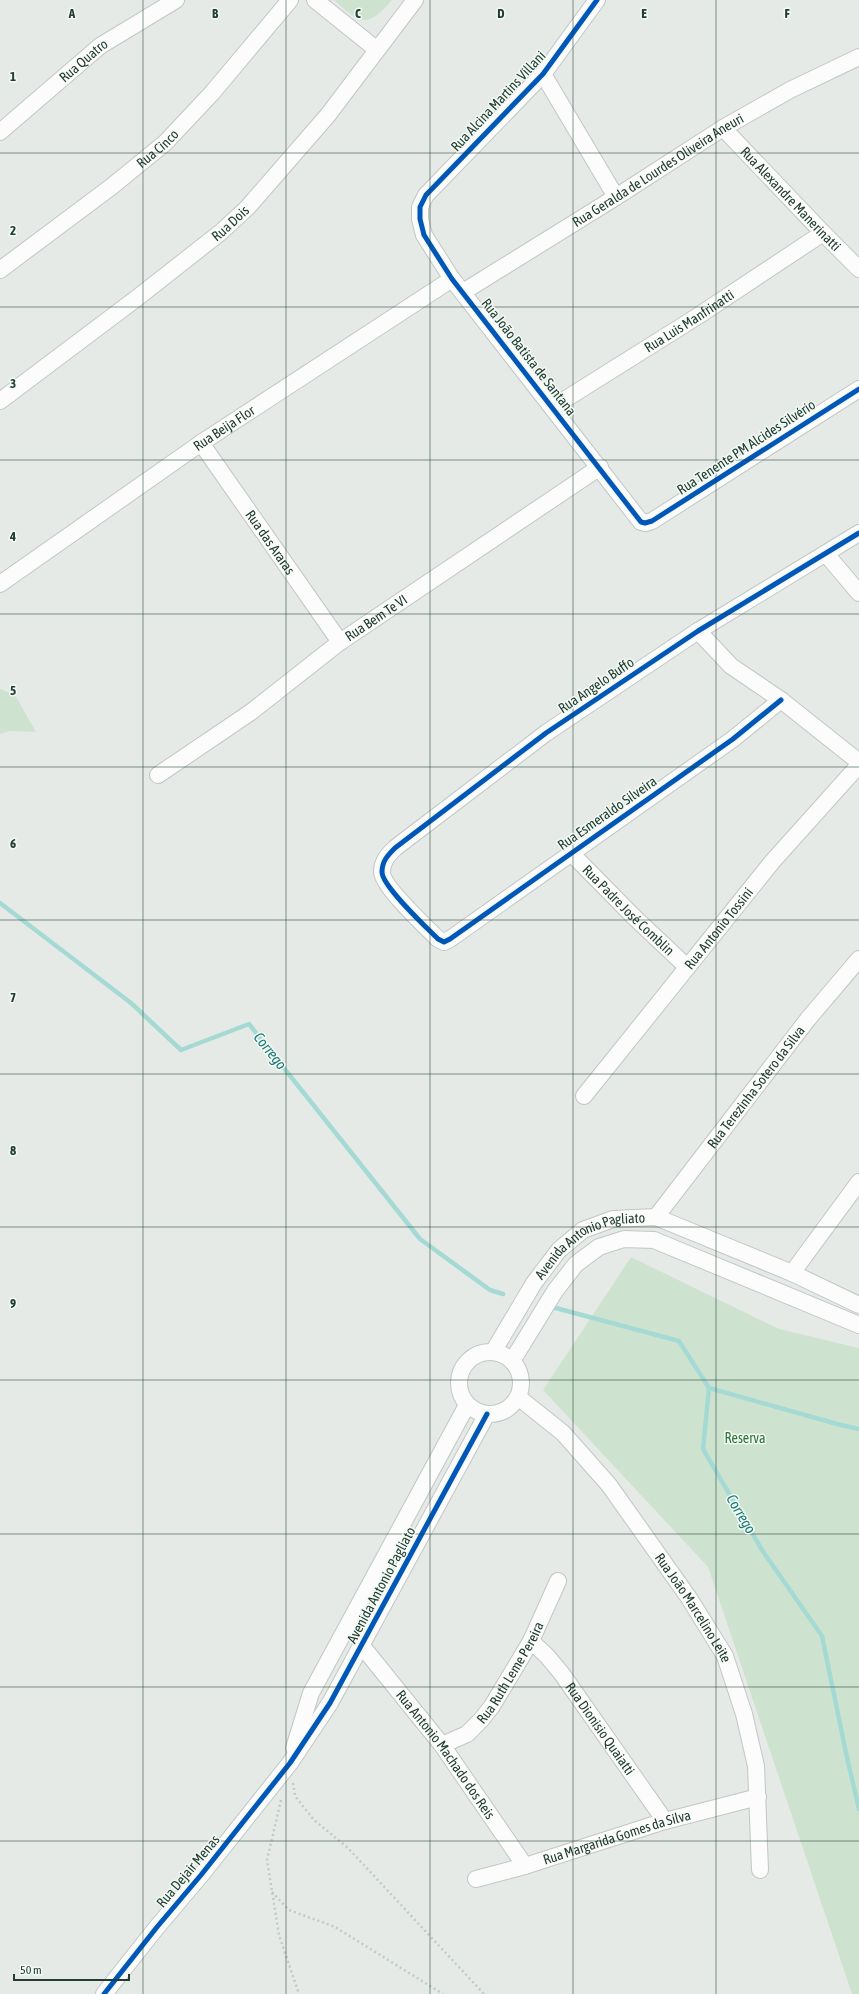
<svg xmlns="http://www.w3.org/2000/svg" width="859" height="1994" font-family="'Asap Condensed',sans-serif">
<rect width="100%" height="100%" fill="#e5eae7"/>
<!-- green -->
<path fill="#cee3cf" d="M334 0H392C367 30 360 23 334 0Z
M0 689 15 695 36 732 10 731 0 734Z
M631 1257 779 1329 859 1348V1994H852L708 1567 543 1390Z"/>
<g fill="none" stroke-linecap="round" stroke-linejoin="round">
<!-- stream -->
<path stroke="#a5dad4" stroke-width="4.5" d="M0 903 131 1003 181 1050 249 1024 420 1239 490 1290 503 1294
M552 1307 679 1341 709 1388 703 1449 762 1550 822 1636 846 1753 859 1809
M709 1388 837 1424 859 1429"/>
<!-- street casing -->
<g stroke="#c2c7c4" stroke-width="18">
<g id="street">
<path d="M315 0 376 49"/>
<path d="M597 0 543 74 426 195 420 207V219L424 235 452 279 641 522 645 523 652 521 859 389"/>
<path d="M543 74 616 197"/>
<path id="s1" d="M723 128 823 233 859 269"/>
<path id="s2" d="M0 132 100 46 176 0"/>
<path id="s3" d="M0 270 111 187 165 143 212 93 290 0"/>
<path id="s4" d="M463 292 616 197 723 128 790 90 859 57"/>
<path id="s5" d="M0 401 137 298 221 232 248 207 328 115 415 0"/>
<path id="s6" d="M553 407 698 316 823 233"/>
<path id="s7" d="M201 443 340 642"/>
<path d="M826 554 859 593"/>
<path id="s8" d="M0 584 201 443 452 279"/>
<path d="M698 631 731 666 781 700 859 762"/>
<path d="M781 700 733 739 450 939 444 942 438 939C426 927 382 886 382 872 382 861 388 855 395 848L546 733 698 631 859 533"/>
<path id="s9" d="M158 775 251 712 340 642 600 467"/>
<path id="s10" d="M571 853 633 916 687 967"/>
<path id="s11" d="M584 1096 772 862 859 765"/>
<path id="s12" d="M656 1217 808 1019 859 959"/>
<path d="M792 1273 859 1182"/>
<path id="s13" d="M493 1352 534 1283 559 1250 583 1230 613 1219 656 1217 792 1273 859 1305"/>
<circle cx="490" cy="1383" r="31"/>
<path d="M512 1361 555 1291 576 1264 599 1247 624 1239 654 1240 859 1325"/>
<path id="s14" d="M518 1397 563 1433 609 1485 689 1598 725 1656 744 1714 756 1766 760 1870"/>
<path id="s15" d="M531 1641 547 1656 562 1674 665 1821"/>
<path id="s16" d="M362 1646 442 1745 525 1866"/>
<path id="s17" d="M442 1745 467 1734 481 1720 492 1706 531 1641 558 1581"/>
<path d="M294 1748 311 1693 467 1405"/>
<path id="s18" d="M476 1879 525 1866 665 1821 758 1797"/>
<path d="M104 1994 157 1927 201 1875 290 1763 330 1703 487 1414"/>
</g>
</g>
<!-- path -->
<path stroke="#c1cac5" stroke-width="2.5" stroke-dasharray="2 3" stroke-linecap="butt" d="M293 1783 295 1796 314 1820 348 1848 484 1994
M281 1800 267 1860 279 1935 299 1994
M272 1892 289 1910 335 1927 443 1994"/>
<!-- street -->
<use href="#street" stroke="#fbfcfb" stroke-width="16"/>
<!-- cycleway casing -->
<g stroke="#f3f9f5" stroke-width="8">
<path id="cycleway" d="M597 0 543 74 426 195 420 207V219L424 235 452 279 641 522 645 523 652 521 859 389
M781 700 733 739 450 939 444 942 438 939C426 927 382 886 382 872 382 861 388 855 395 848L546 733 698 631 859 533
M104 1994 157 1927 201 1875 290 1763 330 1703 487 1414"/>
</g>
<!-- cycleway -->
<use href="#cycleway" stroke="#0057b8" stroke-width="5"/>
</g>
<!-- grid -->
<path fill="none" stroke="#223e30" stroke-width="1" stroke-opacity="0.55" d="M143 0V1994M286 0V1994M430 0V1994M573 0V1994M716 0V1994M0 153H859M0 307H859M0 460H859M0 614H859M0 767H859M0 920H859M0 1074H859M0 1227H859M0 1380H859M0 1534H859M0 1687H859M0 1841H859"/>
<g text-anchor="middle" stroke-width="3" stroke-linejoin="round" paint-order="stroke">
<!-- street labels -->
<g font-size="14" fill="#223e30" stroke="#f3f9f5">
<text dy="5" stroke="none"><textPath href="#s2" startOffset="110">Rua Quatro</textPath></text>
<text transform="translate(498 101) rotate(-47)" y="5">Rua Alcina Martins Villani</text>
<text dy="5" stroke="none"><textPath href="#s3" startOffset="199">Rua Cinco</textPath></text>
<text dy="5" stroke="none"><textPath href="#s4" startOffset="230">Rua Geralda de Lourdes Oliveira Aneuri</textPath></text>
<text dy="5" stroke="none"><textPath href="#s1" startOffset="98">Rua Alexandre Manerinatti</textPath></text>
<text dy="5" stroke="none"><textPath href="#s5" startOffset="291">Rua Dois</textPath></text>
<text dy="5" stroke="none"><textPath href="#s6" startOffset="161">Rua Luis Manfrinatti</textPath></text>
<text transform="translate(529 357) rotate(52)" y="5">Rua João Batista de Santana</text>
<text dy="5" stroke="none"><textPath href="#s8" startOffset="273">Rua Beija Flor</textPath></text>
<text transform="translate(746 447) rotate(-33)" y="5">Rua Tenente PM Alcides Silvério</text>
<text dy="5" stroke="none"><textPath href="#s7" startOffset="121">Rua das Araras</textPath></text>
<text dy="5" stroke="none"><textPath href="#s9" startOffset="269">Rua Bem Te VI</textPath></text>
<text transform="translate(596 685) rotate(-34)" y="5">Rua Angelo Buffo</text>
<text transform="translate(607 813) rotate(-35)" y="5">Rua Esmeraldo Silveira</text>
<text dy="5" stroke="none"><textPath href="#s10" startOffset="81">Rua Padre José Comblin</textPath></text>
<text dy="5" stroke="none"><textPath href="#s11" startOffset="215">Rua Antonio Tossini</textPath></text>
<text dy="5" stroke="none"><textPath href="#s12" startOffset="164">Rua Terezinha Sotero da Silva</textPath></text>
<text dy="5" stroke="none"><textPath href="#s13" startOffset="152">Avenida Antonio Pagliato</textPath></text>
<text transform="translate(381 1585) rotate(-62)" y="5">Avenida Antonio Pagliato</text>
<text dy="5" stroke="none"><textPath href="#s14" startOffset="276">Rua João Marcelino Leite</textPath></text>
<text dy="5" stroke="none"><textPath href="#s17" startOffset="103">Rua Ruth Leme Pereira</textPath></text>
<text dy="5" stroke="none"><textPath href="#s15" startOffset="112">Rua Dionisio Quaiatti</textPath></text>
<text dy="5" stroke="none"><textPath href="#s16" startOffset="137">Rua Antonio Machado dos Reis</textPath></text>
<text dy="5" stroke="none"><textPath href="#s18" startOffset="147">Rua Margarida Gomes da Silva</textPath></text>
<text transform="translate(188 1871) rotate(-50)" y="5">Rua Dejair Menas</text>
</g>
<!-- park labels -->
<g font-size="14" fill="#2b7636" stroke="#f3f9f5">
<text x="745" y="1443">Reserva</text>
</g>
<!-- water labels -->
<g font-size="15" font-style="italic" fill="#1b7b74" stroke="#f3f9f5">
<text transform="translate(270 1051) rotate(51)" y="5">Corrego</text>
<text transform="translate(741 1514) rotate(59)" y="5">Corrego</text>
</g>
</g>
<g font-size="13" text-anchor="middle" font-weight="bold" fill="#223e30" stroke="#f3f9f5" stroke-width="3" stroke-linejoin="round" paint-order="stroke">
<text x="72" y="18">A</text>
<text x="215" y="18">B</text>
<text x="358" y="18">C</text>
<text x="501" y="18">D</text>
<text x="644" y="18">E</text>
<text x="787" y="18">F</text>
<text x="13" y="81">1</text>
<text x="13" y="235">2</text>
<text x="13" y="388">3</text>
<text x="13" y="541">4</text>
<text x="13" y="695">5</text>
<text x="13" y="848">6</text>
<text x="13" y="1002">7</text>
<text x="13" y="1155">8</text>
<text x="13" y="1308">9</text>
</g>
<!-- scale -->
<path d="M14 1974v6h115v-6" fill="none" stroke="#223e30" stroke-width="2"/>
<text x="20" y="1974" font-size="12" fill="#223e30" stroke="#f3f9f5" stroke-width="3" paint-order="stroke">50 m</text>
</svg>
